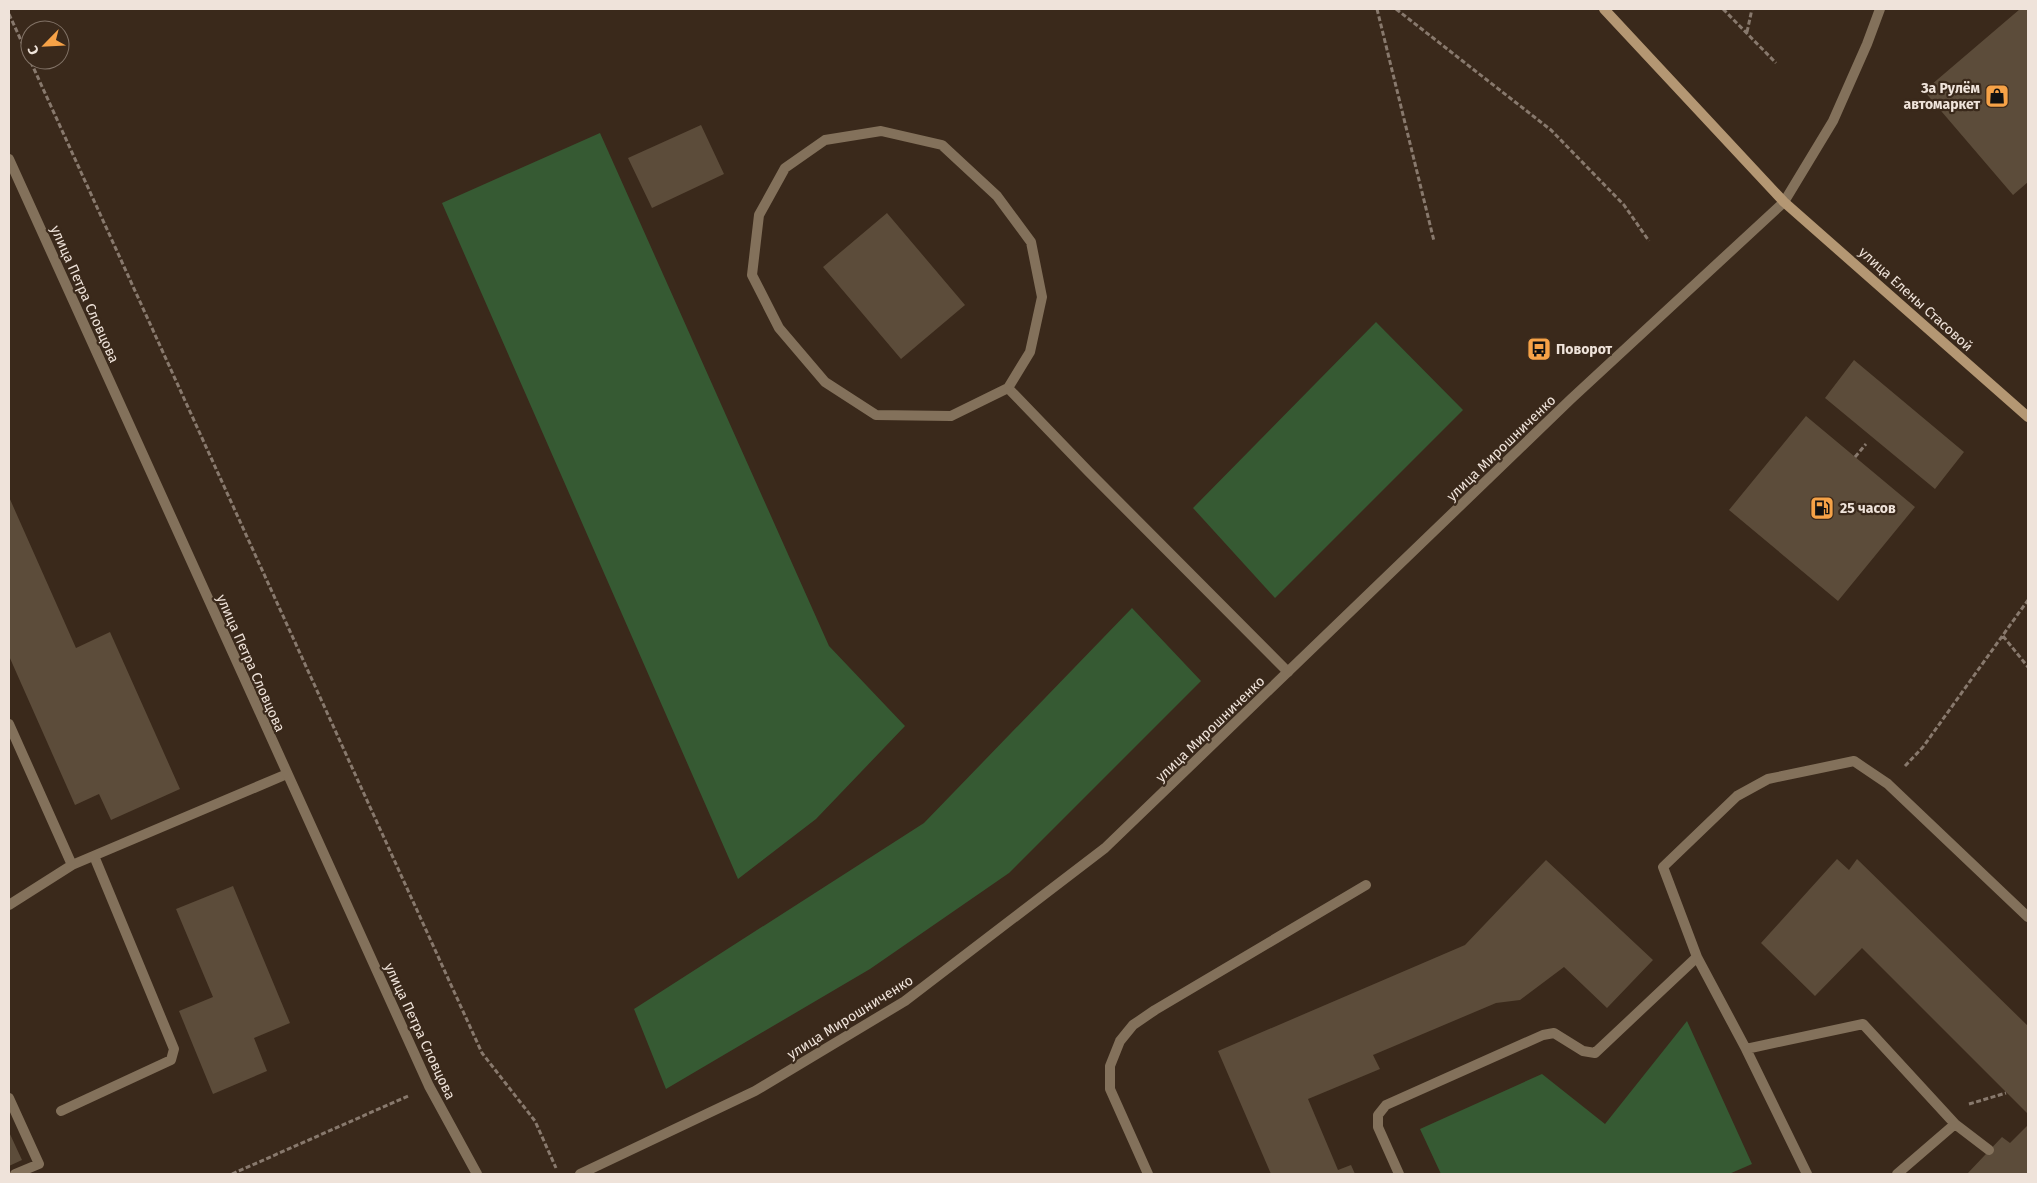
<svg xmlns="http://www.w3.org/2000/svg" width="2037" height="1183" font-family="'Fira Sans',sans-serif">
<rect width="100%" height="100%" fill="#3a291b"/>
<!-- green -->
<path fill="#365a33" d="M600 133 829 646 905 726 816 819 738 879 442 203Z
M1376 322 1463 410 1275 598 1193 508Z
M1132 608 1201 681 1009 873 870 969 666 1089 634 1009 924 823Z
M1687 1021 1752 1164 1729 1174H1441L1420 1129 1542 1074 1605 1124Z"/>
<!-- building -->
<path fill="#5c4c3a" d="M2020 9H2028V182L2013 195 1924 91Z
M701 125 724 174 652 208 628 158Z
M887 213 965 305 901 359 823 267Z
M1854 360 1964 452 1935 489 1825 398Z
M1806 416 1915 507 1838 601 1729 510Z
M9 497 76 648 110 632 180 789 111 820 99 794 75 805 9 656Z
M1837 859 1849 870 1857 859 2028 1026V1114L1862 948 1815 996 1761 943Z
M1546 860 1653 960 1607 1008 1564 967 1520 1000 1496 1003 1373 1055 1380 1069 1308 1099 1338 1170 1351 1165 1355 1174H1271L1218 1051 1465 945Z
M233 886 290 1023 254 1038 267 1071 213 1094 179 1011 213 997 176 909Z
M2028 1125V1174H1967L2002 1137 2010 1143Z
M9 1132 22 1160 9 1166Z"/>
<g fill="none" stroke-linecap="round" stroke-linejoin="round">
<!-- path -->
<path stroke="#88796d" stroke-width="3" stroke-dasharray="5 2.5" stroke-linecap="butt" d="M1377 9 1434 241
M1396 9 1551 130 1624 205 1649 241
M1723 9 1776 63
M9 14 482 1053 535 1121 556 1168
M1747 32 1752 9
M1855 457 1866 444
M2003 636 2028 667
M1905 766 1923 747 2028 600
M1969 1104 2006 1093
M232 1174 408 1096"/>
<!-- service -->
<path stroke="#83715b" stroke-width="10" d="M1008 388 1030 352 1042 297 1031 242 997 196 942 145 881 131 825 140 785 168 759 215 752 275 779 328 825 382 876 415 951 416 1008 388 1089 472 1288 672
M9 724 72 865
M9 905 72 865 287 774
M1697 957 1746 1049 1807 1174
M1746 1049 1863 1024 1955 1124
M9 1098 39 1164 15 1174
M61 1111 171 1060 174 1049 94 856
M1148 1174 1110 1089V1066L1120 1041 1133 1025 1155 1010 1366 885
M1399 1174 1378 1127V1115L1386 1105 1543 1035 1554 1033 1583 1051 1595 1053 1697 957 1663 867 1737 796 1768 779 1854 761 1888 784 2028 917
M1897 1174 1955 1124 1989 1150"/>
<!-- minor -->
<path stroke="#83715b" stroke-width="10" d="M9 159 429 1086 477 1174
M1784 202 1833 121 1867 44 1880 9"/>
<!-- tertiary -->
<path stroke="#83715b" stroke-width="10" d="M580 1174 755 1091 905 1001 1105 848 1571 399 1784 202"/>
<!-- secondary -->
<path stroke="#b49773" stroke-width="10" d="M1604 9 1784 202 2028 417"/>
</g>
<!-- icons -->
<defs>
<g id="shop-square" transform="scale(1.25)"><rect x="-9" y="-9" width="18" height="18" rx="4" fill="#f6a247" stroke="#3a291b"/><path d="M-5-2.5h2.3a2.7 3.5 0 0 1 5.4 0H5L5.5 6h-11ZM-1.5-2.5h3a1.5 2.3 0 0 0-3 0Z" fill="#111"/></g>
<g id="bus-square" transform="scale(1.25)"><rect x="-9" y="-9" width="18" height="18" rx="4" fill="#f6a247" stroke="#3a291b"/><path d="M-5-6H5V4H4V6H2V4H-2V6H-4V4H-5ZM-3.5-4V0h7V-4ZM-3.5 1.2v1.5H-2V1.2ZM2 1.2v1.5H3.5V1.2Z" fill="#111"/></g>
<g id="fuel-square" transform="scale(1.25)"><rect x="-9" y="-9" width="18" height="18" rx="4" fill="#f6a247" stroke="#3a291b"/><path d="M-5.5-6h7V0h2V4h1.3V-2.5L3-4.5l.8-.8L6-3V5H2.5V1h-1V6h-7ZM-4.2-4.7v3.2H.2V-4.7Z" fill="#111"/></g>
</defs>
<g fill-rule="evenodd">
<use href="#shop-square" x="1997" y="96"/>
<use href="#bus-square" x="1539" y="349"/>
<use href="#fuel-square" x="1822" y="508"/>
</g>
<g text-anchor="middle" stroke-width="4.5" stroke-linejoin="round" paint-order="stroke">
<!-- poi labels -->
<g font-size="14" font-weight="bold" fill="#efe3da" stroke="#3a291b" text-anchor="start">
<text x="1980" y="93" text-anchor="end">За Рулём<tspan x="1980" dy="16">автомаркет</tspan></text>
<text x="1556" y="354">Поворот</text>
<text x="1840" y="513">25 часов</text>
</g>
<!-- street labels -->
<g font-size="14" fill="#efe3da" stroke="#3a291b">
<text transform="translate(85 294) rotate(66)" y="5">улица Петра Словцова</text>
<text transform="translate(1916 299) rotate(42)" y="5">улица Елены Стасовой</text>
<text transform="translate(1501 448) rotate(-44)" y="5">улица Мирошниченко</text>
<text transform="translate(251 663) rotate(66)" y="5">улица Петра Словцова</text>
<text transform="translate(1210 729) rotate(-44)" y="5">улица Мирошниченко</text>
<text transform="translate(850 1017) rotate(-32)" y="5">улица Мирошниченко</text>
<text transform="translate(420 1031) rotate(65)" y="5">улица Петра Словцова</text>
</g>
</g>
<!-- border -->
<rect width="2037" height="1183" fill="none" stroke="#efe3da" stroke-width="20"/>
<!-- north arrow -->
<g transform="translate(45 45) rotate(246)"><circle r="24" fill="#3a291b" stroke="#827367"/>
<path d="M0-4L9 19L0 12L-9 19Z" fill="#f6a247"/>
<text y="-8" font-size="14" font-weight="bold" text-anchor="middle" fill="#efe3da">С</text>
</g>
</svg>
